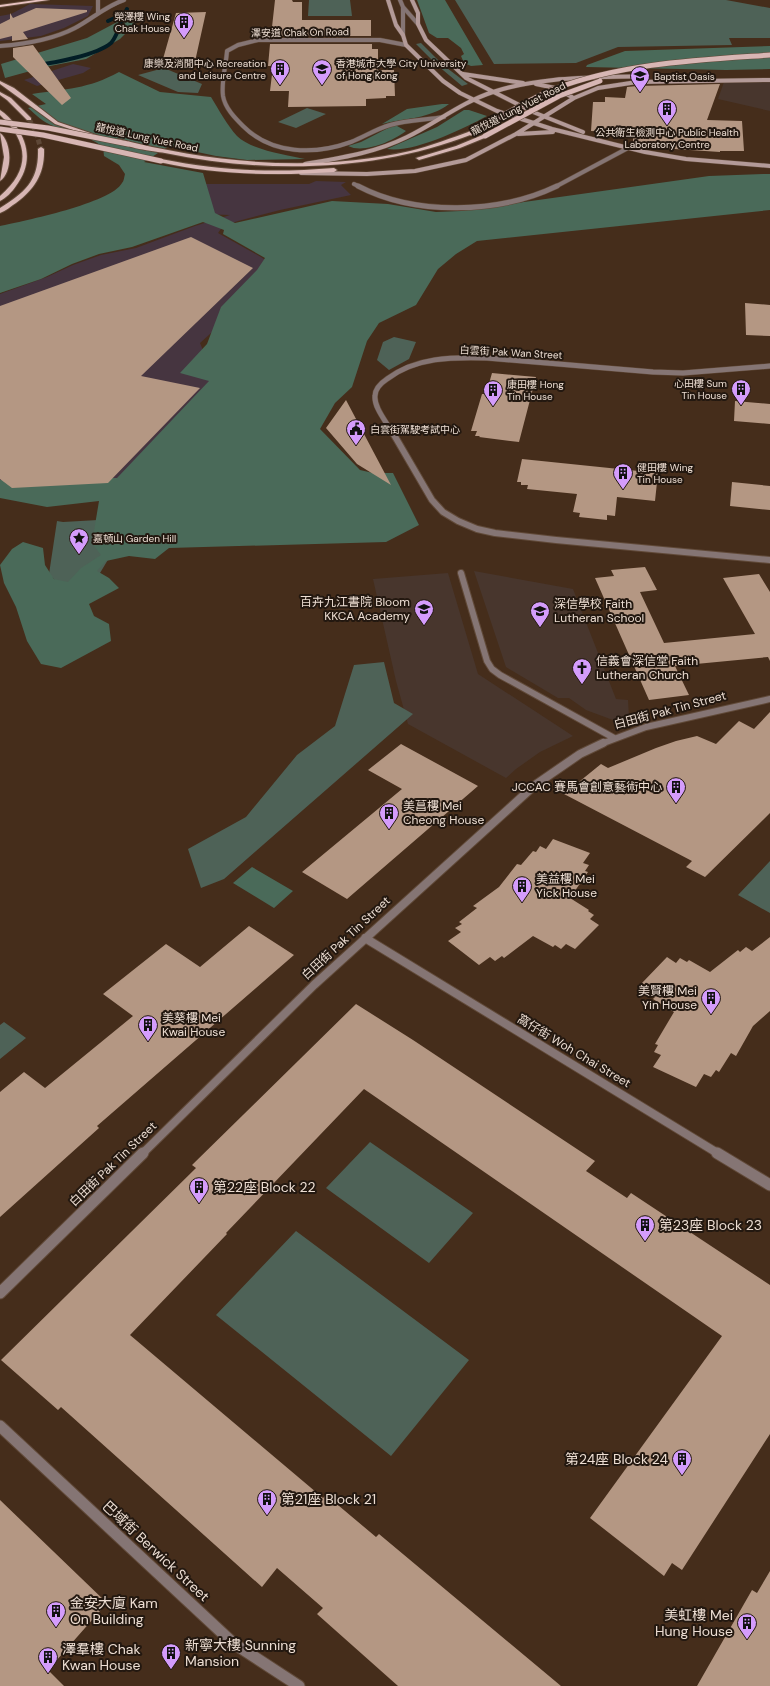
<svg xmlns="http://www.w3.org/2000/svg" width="770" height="1686" font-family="'DM Sans','Noto Sans TC',sans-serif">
<rect width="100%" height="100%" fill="#452d1b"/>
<!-- industrial -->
<path fill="#463540" d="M30 4 93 6 88 16 64 28 41 36 0 41V16L11 14Z
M73 64 91 68 83 73 37 86 24 80Z
M316 181 346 182 341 185 351 195 280 210 238 221 223 226 218 233 261 257 276 267 241 306 200 343 212 372 220 383 124 492 0 488V294L47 277 73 265 101 255 136 248 195 226 230 215 200 214 202 184H309Z"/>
<!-- education -->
<path fill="#48362d" d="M724 82H770V111L718 99Z
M474 571 573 589 616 699 628 700 629 717 625 719 613 720 586 710 569 698H558L506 667Z
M448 573 478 674 573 736 540 752 516 769 506 778 408 724 396 681 373 579Z"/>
<!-- green -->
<path fill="#4e6257" d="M309 0H350L352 16H308Z
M455 0H726L770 8V38H729L732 45 618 47 576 63 494 64Z
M421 43 443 65 468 84 462 86 437 65 416 44Z
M164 68 202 84 198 93 178 92 138 75Z
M307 108 326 114 296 128 278 122Z
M394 337 416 342 409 359 389 370 377 360 383 342Z
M133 518 97 578 59 584 49 574 57 521 63 522Z
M384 662 394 703 413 714 224 879 201 888 188 849 246 817 297 755 335 726 354 665Z
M770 861V913L738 895Z
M4 1022 26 1038 0 1059V1025Z
M370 1142 473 1213 429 1263 326 1188Z
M296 1231 469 1360 391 1456 216 1315Z"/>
<!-- forest -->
<path fill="#4a6a59" d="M417 0H445L483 65 471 66 464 63 461 56 464 54 461 48 448 38H437L429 33Z
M119 21 136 23 120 39 86 59 45 67 5 78 1 64 87 38Z
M770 46V69L726 70 586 67 587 65 625 51Z
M119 72 160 92 211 97C219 110 227 125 237 136 251 150 287 155 305 159L247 160 216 156 169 146 144 162 203 173 215 213 235 223 332 201 388 204 436 212 461 211 709 176 763 174H770V210L477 241 456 254 438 269 416 305 379 323 367 341 352 387 335 403 320 429 360 470 373 473H393L419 525 386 542 169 548 155 559 129 556 106 561 97 571 109 578 119 588 89 604 94 616 109 624 111 641 61 668 41 664 27 641 16 607 4 583 0 565 12 549 23 542 43 548 45 565 54 579 68 582 81 568 101 555 92 543 99 501 47 507 0 498V480L117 478 209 381 180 373 207 344 221 307 257 270 265 258 223 234 224 230 203 222 132 247 99 254 72 264 41 279 0 293V226C24 221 111 203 122 183 124 181 124 177 125 174L119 165 104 156 103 147C88 135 70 134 53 126 43 122 36 115 28 108L46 104 32 94C66 89 88 89 119 72Z
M442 104H449C429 119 406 118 382 124L407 109Z
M464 110H469L487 116C463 129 414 153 387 149L437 127Z
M392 126H397L406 131C393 141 364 154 348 146L361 142Z
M252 867 293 891 274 908 233 883Z"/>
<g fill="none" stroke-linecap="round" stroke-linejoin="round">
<!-- stream -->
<path stroke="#021d25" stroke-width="4" d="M108 21 126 13
M36 65C54 63 97 55 111 43 117 37 123 17 127 9"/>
</g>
<!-- building -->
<path fill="#b49783" d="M275 0H292L293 2H302V20H371V36H271Z
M36 8 87 10V12L23 32 28 39 12 41V36L0 39V24L10 19V13L13 18Z
M206 12 194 66H161L176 13Z
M270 44H372V49H378V70H394L395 96H386V98L366 99V106L288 107 289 91H270L273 66H268Z
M33 45 71 98 62 105 13 57V48Z
M720 84 707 120 742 121 744 151H720V152L660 148V144L633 143V138L621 137 620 132 591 131 593 102H605V97L625 98 627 87 637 86Z
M191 237 253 268 141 376 200 388 108 483 12 488 0 479V306Z
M745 303 770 305V336L746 335Z
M492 373 536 377 519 442 479 437 480 436H475L477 431H471L482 394H486Z
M346 400 391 485 357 464 326 428Z
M735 401 770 404V424L734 421Z
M522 459 658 473 655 501 617 497 615 516 607 515V520L579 517 580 513 573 512 577 494 527 489 528 485H521V482H517Z
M732 482 770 486V510L730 506Z
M645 567 657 590 640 592 664 643 755 634 723 578 759 574 770 592V661L768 657 675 666 689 695 649 700 595 578 614 576 611 570Z
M770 712V813L705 877 686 867 692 861 564 794 601 764 608 768 656 748 676 741 697 736 716 744 739 721 754 729Z
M401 744 478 786 347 899 302 872 402 789 368 770Z
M553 839 590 853 583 863 589 865 585 871 588 872 570 898 589 910 588 911 594 915 590 919 599 925 575 949 566 944 561 949 555 945 553 947 533 936 504 958 502 956 495 961 490 957 479 965 448 941 461 932 455 928 462 924 459 922 477 908 473 906 499 887 517 864 521 865 533 851 536 852 540 846 546 849Z
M249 926 294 955 97 1126 99 1128 0 1217V1092L24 1072 45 1088 133 1016 103 994 166 944 200 967Z
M770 937V1011L753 1026 736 1056 731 1053 719 1072 716 1070 711 1077 704 1074 696 1087 653 1067 661 1055 654 1052 658 1045 655 1044 674 1012 653 999 655 997 648 994 653 989 642 983 667 957 676 963 680 958 687 962 689 960 710 972 738 950 740 952 746 947 752 951Z
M356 1004 413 1040 595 1161 586 1171 627 1198 631 1193 770 1285V1434L682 1570 672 1563 664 1576 590 1518 722 1336 364 1089 226 1233 227 1234 130 1335 323 1498 326 1495 376 1537 379 1534 561 1686H398L317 1614 323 1608 277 1568 262 1587 61 1407 58 1410 1 1360 196 1168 192 1165Z
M0 1500 107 1603 48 1670 64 1686H0Z
M770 1571V1686H697L752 1590 757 1593Z"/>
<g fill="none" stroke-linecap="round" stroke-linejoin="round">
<!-- primary-tunnel -->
<path stroke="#5e4837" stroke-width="5" stroke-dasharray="5 2.5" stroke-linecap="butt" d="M29 119 36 132 41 149"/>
<!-- minor-far4 casing -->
<g stroke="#604938" stroke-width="5">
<path id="minor-far4" d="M98 0V13
M406 45 380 40H258L238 45 227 51C226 66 221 82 223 96 225 108 235 118 243 126 272 155 315 155 351 142 364 137 376 129 390 125 407 120 426 120 444 117
M0 46C26 44 52 40 75 28 92 19 106 6 124 0
M354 184 360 187
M555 187 628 148"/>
</g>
<!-- minor-far3 casing -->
<g stroke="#604938" stroke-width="6">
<path id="minor-far3" d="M358 186C415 216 499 214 557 186
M390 429C385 420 374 407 375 396 375 389 381 383 387 379 416 357 452 357 487 358L653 372 683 373 770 366"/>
</g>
<!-- minor-far2 casing -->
<g stroke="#604938" stroke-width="8">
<path id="minor-far2" d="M390 428 432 500 443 512 458 521 477 529 495 533 556 540 770 560
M461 573 487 661 492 669 500 675 614 738
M601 744 646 727 770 699"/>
</g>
<!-- minor-far1 casing -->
<g stroke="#604938" stroke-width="10">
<path id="minor-far1" d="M365 938 719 1154
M142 1154 314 985 535 785 580 754 603 743"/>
</g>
<!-- minor casing -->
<g stroke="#604938" stroke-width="13">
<path id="minor" d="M717 1153 770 1185
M0 1293 143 1153"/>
</g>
<!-- tertiary-far1 casing -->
<g stroke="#604938" stroke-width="5">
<path id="tertiary-far1" d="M400 0 403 7 418 24
M403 7V35"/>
</g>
<!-- tertiary casing -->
<g stroke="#604938" stroke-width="13">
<path id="tertiary" d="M0 1426 233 1643 299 1686"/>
</g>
<!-- secondary casing -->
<g stroke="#604938" stroke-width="5">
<path id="secondary" d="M388 0 396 25 403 35 406 45 443 81 460 93 497 111 552 129 645 152 686 159 770 166
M412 0 418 13V24L426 40 466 78 533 112 583 132
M463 74 523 83
M536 84 555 88 572 97
M518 134 553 132
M305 164C340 158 375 153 407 137 436 123 462 102 493 92 541 76 593 78 643 76
M301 173 367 174 415 171 466 160 516 134 574 98 598 88 637 82 770 80"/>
</g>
<!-- primary casing -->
<g stroke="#604938" stroke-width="2">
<path id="primary" d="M0 81 14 88 58 122 99 136 94 137 55 124 0 84Z
M0 92 11 98 31 118V120H27L7 100 0 95Z
M0 110C6 114 12 120 16 126 30 146 31 166 16 186 12 192 6 198 0 201V196C31 169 29 142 0 115Z
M471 131 473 132V134C376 172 266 174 165 153 152 151 126 148 115 141L118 139C213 163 314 173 410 151 431 146 451 138 471 131Z
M0 133C12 141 13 173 0 181L4 157Z
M485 134 488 136 487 137 460 148 419 160 416 158 456 146Z
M41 147 44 149C45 173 35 189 16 203 11 206 6 211 0 213V208C25 192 39 181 38 149Z
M161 159C221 171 273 173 334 168L337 170 334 172C275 176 217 175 159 162V160Z"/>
</g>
<!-- trunk casing -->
<g stroke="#604938" stroke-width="2">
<path id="trunk" d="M36 0H49L0 7V5Z"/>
</g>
<!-- minor-far4 -->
<use href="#minor-far4" stroke="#857574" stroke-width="4"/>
<!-- minor-far3 -->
<use href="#minor-far3" stroke="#857574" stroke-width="5"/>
<!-- minor-far2 -->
<use href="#minor-far2" stroke="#857574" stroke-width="6"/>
<!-- minor-far1 -->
<use href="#minor-far1" stroke="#857574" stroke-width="8"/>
<!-- minor -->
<use href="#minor" stroke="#857574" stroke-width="11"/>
<!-- tertiary-far1 -->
<use href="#tertiary-far1" stroke="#857574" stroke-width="4"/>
<!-- tertiary -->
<use href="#tertiary" stroke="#857574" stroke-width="11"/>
<!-- secondary -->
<use href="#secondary" stroke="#b39a98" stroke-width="4"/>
<!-- primary -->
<use href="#primary" fill="#d7b6b4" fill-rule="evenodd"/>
<!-- trunk -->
<use href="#trunk" fill="#e7c2c0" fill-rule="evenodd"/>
<!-- primary-bridge casing -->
<g stroke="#604938" stroke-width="6" stroke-linecap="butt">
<path id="primary-bridge" d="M0 122 48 128 128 144
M0 129 43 135 161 161
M471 133C499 119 525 101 554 89 623 63 698 60 770 55
M485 136 559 96 600 81"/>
</g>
<!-- primary-bridge -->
<use href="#primary-bridge" stroke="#d7b6b4" stroke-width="5"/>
</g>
<!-- icons -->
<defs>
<g id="building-pin" transform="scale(1)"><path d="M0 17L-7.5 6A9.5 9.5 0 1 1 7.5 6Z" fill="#d49cfc" stroke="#231810"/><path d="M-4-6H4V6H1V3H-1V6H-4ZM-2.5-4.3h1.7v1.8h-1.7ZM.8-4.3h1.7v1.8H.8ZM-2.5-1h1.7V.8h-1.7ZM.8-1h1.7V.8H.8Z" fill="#111"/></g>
<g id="university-pin" transform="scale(1)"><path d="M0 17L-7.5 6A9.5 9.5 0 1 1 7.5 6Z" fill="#d49cfc" stroke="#231810"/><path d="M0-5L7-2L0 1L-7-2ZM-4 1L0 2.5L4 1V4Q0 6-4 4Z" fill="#111"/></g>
<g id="school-pin" transform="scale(1)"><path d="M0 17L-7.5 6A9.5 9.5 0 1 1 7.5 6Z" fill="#d49cfc" stroke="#231810"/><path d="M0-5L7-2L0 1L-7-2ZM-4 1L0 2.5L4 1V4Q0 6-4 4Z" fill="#111"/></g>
<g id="civic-pin" transform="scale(1)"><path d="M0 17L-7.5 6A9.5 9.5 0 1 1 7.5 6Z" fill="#d49cfc" stroke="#231810"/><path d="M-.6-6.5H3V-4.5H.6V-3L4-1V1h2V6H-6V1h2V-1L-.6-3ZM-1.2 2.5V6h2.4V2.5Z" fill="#111"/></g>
<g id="sight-pin" transform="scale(1)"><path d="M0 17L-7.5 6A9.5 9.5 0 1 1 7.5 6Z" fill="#d49cfc" stroke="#231810"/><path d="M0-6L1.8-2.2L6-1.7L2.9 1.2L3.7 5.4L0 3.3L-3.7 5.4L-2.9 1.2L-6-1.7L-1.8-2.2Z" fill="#111"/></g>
<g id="church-pin" transform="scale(1)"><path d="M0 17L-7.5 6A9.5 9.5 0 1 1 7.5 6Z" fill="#d49cfc" stroke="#231810"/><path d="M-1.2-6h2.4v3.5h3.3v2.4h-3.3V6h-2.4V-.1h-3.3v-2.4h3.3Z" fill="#111"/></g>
</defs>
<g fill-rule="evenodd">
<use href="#building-pin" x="184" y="22"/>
<use href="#building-pin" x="280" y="69"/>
<use href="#university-pin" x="322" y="69"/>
<use href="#school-pin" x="640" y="76"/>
<use href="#building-pin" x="667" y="109"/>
<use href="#building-pin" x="741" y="389"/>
<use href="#building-pin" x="493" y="390"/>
<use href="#civic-pin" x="356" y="429"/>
<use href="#building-pin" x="623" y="473"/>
<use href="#sight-pin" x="79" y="538"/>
<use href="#school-pin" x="424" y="609"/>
<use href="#school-pin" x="540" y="611"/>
<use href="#church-pin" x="582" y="668"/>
<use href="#building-pin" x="676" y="787"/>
<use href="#building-pin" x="389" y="813"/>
<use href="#building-pin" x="522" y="886"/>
<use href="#building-pin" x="711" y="998"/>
<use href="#building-pin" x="148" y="1025"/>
<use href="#building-pin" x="199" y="1187"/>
<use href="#building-pin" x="645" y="1225"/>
<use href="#building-pin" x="682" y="1459"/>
<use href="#building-pin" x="267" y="1499"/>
<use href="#building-pin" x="56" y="1611"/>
<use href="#building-pin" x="747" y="1623"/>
<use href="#building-pin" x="171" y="1653"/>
<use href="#building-pin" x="48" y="1657"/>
</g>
<g text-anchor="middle" stroke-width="4" stroke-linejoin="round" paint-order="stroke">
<!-- far-poi labels -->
<g font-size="10" fill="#edded3" stroke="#231810" text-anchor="start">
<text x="170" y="20" text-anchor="end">榮澤樓 Wing<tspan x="170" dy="12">Chak House</tspan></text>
<text x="266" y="67" text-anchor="end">康樂及消閒中心 Recreation<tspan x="266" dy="12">and Leisure Centre</tspan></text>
<text x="336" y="67">香港城市大學 City University<tspan x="336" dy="12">of Hong Kong</tspan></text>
<text x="654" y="80">Baptist Oasis</text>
<text x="667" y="136" text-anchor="middle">公共衛生檢測中心 Public Health<tspan x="667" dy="12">Laboratory Centre</tspan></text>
<text x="727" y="387" text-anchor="end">心田樓 Sum<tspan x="727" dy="12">Tin House</tspan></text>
<text x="507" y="388">康田樓 Hong<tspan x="507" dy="12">Tin House</tspan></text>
<text x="370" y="433">白雲街駕駛考試中心</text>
<text x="637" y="471">健田樓 Wing<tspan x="637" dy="12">Tin House</tspan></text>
<text x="93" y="542">嘉頓山 Garden Hill</text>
</g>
<!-- far-street labels -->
<g font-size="10" fill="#edded3" stroke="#231810">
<text transform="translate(300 32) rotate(-1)" y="4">澤安道 Chak On Road</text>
<text transform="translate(518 108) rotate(-27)" y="4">龍悅道 Lung Yuet Road</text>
<text transform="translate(147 137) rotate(12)" y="4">龍悅道 Lung Yuet Road</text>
<text transform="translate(511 352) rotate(3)" y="4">白雲街 Pak Wan Street</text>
</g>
<!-- poi labels -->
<g font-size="12" fill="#edded3" stroke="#231810" text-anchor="start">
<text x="410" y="606" text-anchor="end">百卉九江書院 Bloom<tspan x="410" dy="14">KKCA Academy</tspan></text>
<text x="554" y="608">深信學校 Faith<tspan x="554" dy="14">Lutheran School</tspan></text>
<text x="596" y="665">信義會深信堂 Faith<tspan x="596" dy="14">Lutheran Church</tspan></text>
<text x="662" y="791" text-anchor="end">JCCAC 賽馬會創意藝術中心</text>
<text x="403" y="810">美菖樓 Mei<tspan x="403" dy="14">Cheong House</tspan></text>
<text x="536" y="883">美益樓 Mei<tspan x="536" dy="14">Yick House</tspan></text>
<text x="697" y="995" text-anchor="end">美賢樓 Mei<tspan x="697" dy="14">Yin House</tspan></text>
<text x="162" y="1022">美葵樓 Mei<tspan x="162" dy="14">Kwai House</tspan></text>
</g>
<!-- street labels -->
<g font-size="12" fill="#edded3" stroke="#231810">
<text transform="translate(670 710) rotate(-15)" y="4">白田街 Pak Tin Street</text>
<text transform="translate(346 938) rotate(-43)" y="4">白田街 Pak Tin Street</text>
<text transform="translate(574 1051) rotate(31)" y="4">窩仔街 Woh Chai Street</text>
<text transform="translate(113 1164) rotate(-44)" y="4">白田街 Pak Tin Street</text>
</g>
<!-- near-poi labels -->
<g font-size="14" fill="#edded3" stroke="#231810" text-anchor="start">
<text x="213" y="1192">第22座 Block 22</text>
<text x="659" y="1230">第23座 Block 23</text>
<text x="668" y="1464" text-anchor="end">第24座 Block 24</text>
<text x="281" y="1504">第21座 Block 21</text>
<text x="70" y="1608">金安大廈 Kam<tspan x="70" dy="16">On Building</tspan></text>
<text x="733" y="1620" text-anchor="end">美虹樓 Mei<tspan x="733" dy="16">Hung House</tspan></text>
<text x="185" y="1650">新寧大樓 Sunning<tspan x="185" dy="16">Mansion</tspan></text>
<text x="62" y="1654">澤羣樓 Chak<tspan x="62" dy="16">Kwan House</tspan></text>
</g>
<!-- near-street labels -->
<g font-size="14" fill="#edded3" stroke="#231810">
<text transform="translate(156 1551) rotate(43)" y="5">巴域街 Berwick Street</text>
</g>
</g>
</svg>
